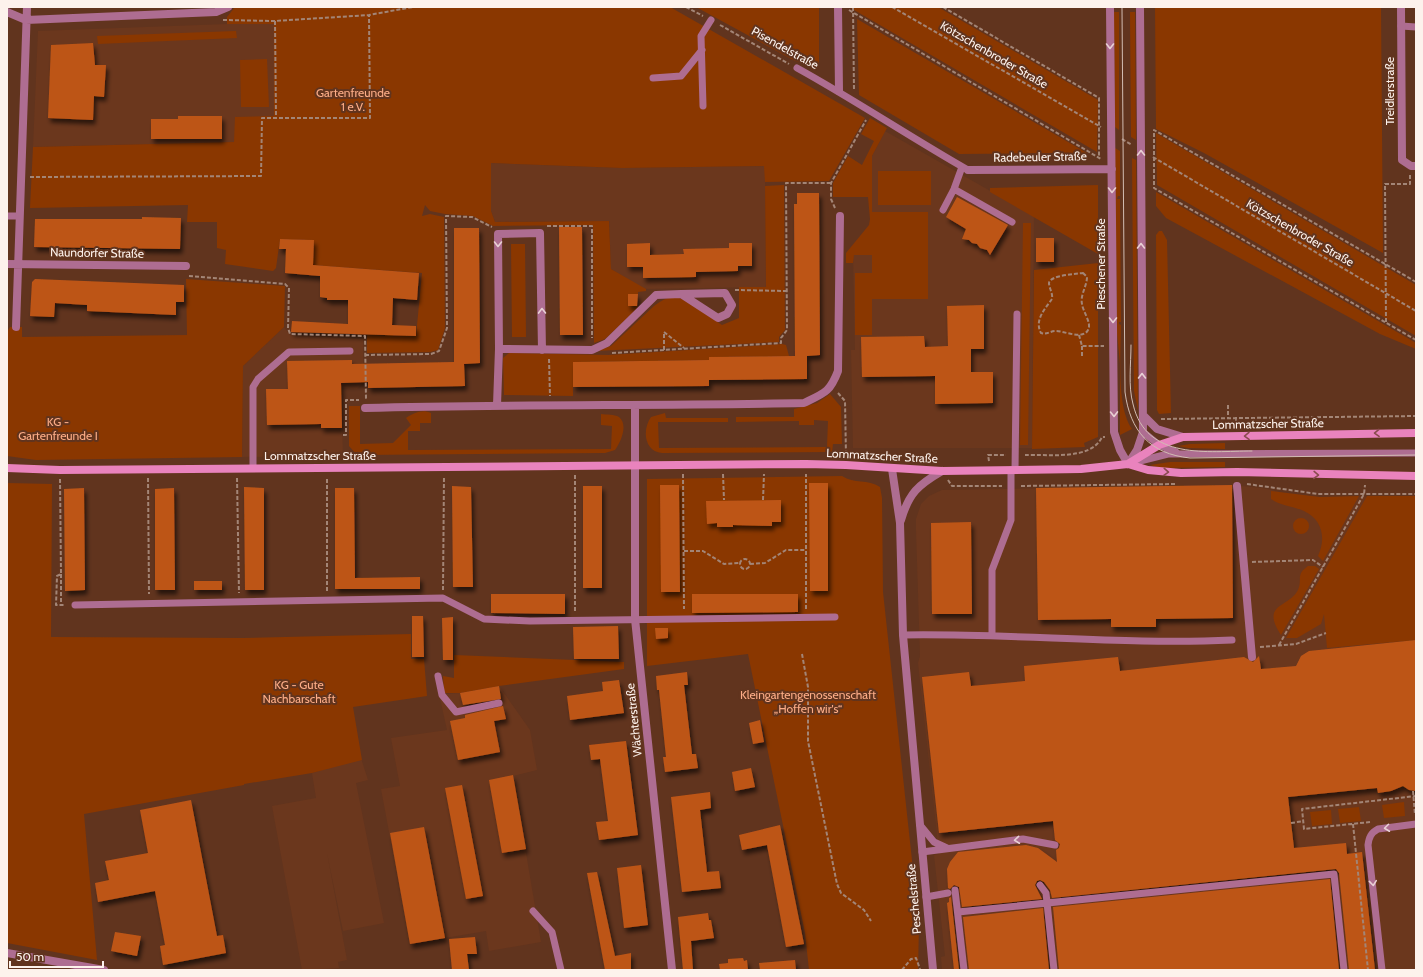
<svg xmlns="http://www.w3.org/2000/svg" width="1423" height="977" font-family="Cabin,sans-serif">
<defs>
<filter id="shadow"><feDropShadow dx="2.5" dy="4.5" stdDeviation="2" flood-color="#0009"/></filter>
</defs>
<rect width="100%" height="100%" fill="#61341e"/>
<!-- built -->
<path fill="#6b371d" d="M227 24H274V116L235 142 33 147 38 31Z
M885 131 1034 216 1032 448H853L851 350H855L853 255H872V156Z
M491 163 622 168 765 166 766 287 644 289 611 269 609 221 495 222 491 211Z
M284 327 290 335 363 339V383L357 389 341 388 343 456 242 457 243 366Z
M1232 485 1262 488 1288 494 1320 497 1416 496V970H942L941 957 945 956 934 855 939 854 918 663 920 656 916 530V519L921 504 929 496 942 490Z
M499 686 530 730 537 770 513 776 541 942 489 951 486 931 410 944 381 789 400 786 391 738 447 730 439 694 460 693Z
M361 758 368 780 356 783 384 923 343 931 327 853 347 960 338 962 339 968 302 970 272 806 316 798 312 773Z"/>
<!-- green -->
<path fill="#8a3700" d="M235 7H670L865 118 829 181 765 182 764 166 622 168 491 163V211L495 222 609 221 611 269 646 289V291L638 292V294H628V305L638 306 637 309 605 339 594 343 593 225 493 226 473 216 445 214 430 211 425 205 422 216 430 214 444 217 445 328 438 350 430 352 367 353V335L416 336 422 273 313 265 314 240 280 239 276 268 273 271 225 264 226 250 217 248V222H187L188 205 30 208 33 147 234 142 235 117 274 116V24H227V17Z
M696 7H819V66L795 61Z
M849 7H938L1098 100 1097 152Z
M1155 7H1381L1383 253 1204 153 1156 129Z
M1114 12H1119V130L1115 127Z
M1130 12H1135L1136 140 1131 137Z
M857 19 1087 153 959 154 859 95Z
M236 31 237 38 98 44 97 36Z
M267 59 269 107H241L240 60Z
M870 118 887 128 872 156V212H928V299H872V335H855V273H872V255H854L853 263H846V253L869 225 870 219 868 197H833V183L848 156 862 165 874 141 861 134Z
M1156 133 1416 285V336L1157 185Z
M1115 148 1120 151V196H1118L1117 199H1120L1121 322H1119V324L1121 325C1121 352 1116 407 1132 429L1120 435V364L1117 333Z
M1132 158 1136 160 1138 410 1134 391Z
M878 171H931V205H878Z
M784 185 785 330 779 337V342L596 351 611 346 654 306C659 302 667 297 674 297 687 297 711 318 722 325L739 318V287H766L765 186Z
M1098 185V254L990 192V188Z
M1156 192 1416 343V349L1380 334 1166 218 1156 206Z
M1023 223H1031L1028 445H1020Z
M1159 231H1162L1167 240 1171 413 1159 414 1157 410 1156 235Z
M511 244H525L526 337H512Z
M1098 263V437L1084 443 1085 447 1032 449 1034 270Z
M186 279 285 286 284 327 243 366 242 457 36 460 7 456V332L10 327H22V337L187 335Z
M782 344 786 345 789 356 710 357 709 360 573 362V396L504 395 503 358 509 353 608 355Z
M830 394 841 407 842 444H833L832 452 662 453C644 451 642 430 651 417L665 413 666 418H728V422H658L659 448 827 447 828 421 814 420V425H799V421L736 422V417H794V409L817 403Z
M349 406H360V444L393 443 411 425 406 418C414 413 422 409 431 413V423H420V431H408V450L611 449 612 426 601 425V414C607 415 614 414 619 417 629 425 620 443 615 450L605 453 357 455 349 446Z
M1225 443V449L1188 448 1178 446 1190 444Z
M1170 462H1225V467L1161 468 1150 465Z
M842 476C854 484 868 479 880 487L882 498 883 592 919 925 918 970H809L805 933 748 654 647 666V479Z
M7 483 52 484 51 637 243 638 411 634V659H424L427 696 353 707 362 760 312 773 244 784V765V785L84 814 97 960 7 943Z
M1271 491 1320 497 1359 496 1323 561 1318 556C1326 539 1323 520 1304 511 1293 506 1281 506 1271 499Z
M1367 496H1416V640L1327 648 1324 614 1321 624 1297 638H1286Z
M1293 526a8 8 0 1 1 16 0a8 8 0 1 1-16 0Z
M1308 566H1315L1319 569 1281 635C1260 603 1289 608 1298 590 1303 579 1295 575 1308 566Z
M454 655 624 662V669L499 686 460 693H444L443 676 454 678Z
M1404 802 1405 816 1384 818 1382 805Z
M1359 807 1361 821 1340 823 1338 809Z
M1331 810 1332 824 1312 826 1310 812Z"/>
<!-- building -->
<path fill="#bd5517" filter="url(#shadow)" d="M93 43 95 65H106L104 97 94 96 93 120 48 118 51 45Z
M178 116H222V139H151V119H178Z
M797 193H819L820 355 807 356V379L709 380V386L573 387V362L709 360V357L795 356 794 204H797Z
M957 197 1008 225 990 255 987 250 980 248 977 244 972 243 969 240 962 239 966 229 946 217Z
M142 217 181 218 180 249 34 247 35 219H142Z
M559 227H582L583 335H560Z
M454 228H479L480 363 464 364 465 386 368 388V382L341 383 342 428H321V424L267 425 266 389H288L287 361 352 360V364L454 362Z
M1036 238H1054V262H1036Z
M280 239 314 240 313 265 419 273 417 300 393 298 392 325 416 326V336L291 332 292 321 348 324V300H327V298L320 297V276L285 273 286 249H279Z
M650 243V255L684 254 683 249 729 248V243H752V266H738V271L696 272V277L643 278V267H627V244Z
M35 279 184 285V302H176V315L87 311V305L55 303 54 317 30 316 32 282Z
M628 294H638L637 306H628Z
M984 305V349H971V372H993V403L935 404V376L862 377 861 337 924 336 925 347 948 346 947 306Z
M809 483H828V591H810Z
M660 485H679L680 592H661Z
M1232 485 1233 618 1156 619V627H1111V619L1038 620 1036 488Z
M452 486 471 487 473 587H453Z
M583 486H602V588H583Z
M244 487 264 488V590H245Z
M84 488 85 590 65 591 64 489Z
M174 488 175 590H155V489Z
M335 488H354L355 578 420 577V589H335Z
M781 500V522H772V526L733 525V527H717V523L707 524 706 501Z
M971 522 972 614H932L931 523Z
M194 581H222V590H194Z
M491 594H565V614L491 613Z
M692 594H798V612L692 613Z
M412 616H423L424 657H412Z
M453 617V660H443L442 618Z
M618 626 619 659H574L573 627Z
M655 628H668V638L656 639Z
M1416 640V791L1409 790 1403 786 1391 791 1378 793 1377 788 1288 797 1294 848 1346 843 1347 854 1362 852 1375 970H1349L1339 873 1336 869 1052 898 1050 890 1044 882 1040 880 1037 881 1035 885 1042 899 962 907 959 887 954 885 950 889 948 888 947 869 950 862 958 852 1026 845 1038 848 1057 862 1056 850 1059 848 1060 844 1055 840 1053 821 939 833 922 677 969 672 971 686 1025 681 1024 666 1118 657 1120 671 1244 657 1253 662 1259 656 1261 669 1296 666 1301 656 1309 651Z
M687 672 688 685H684L692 754H696L698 768 665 772 663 757H666L659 690H657L656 676Z
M619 680 624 713 570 720 567 696 603 691 602 682Z
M499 686 501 699 463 705 460 693Z
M503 706 506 719 494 721 500 752 458 760 450 721 465 718V715Z
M760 720 764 742 753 744 749 723Z
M626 741 638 835 599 840 596 822 608 821 600 759 591 760 589 745Z
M751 768 755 787 735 791 732 772Z
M513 775 526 849 502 853 489 780Z
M462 785 483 896 466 899 445 788Z
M710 792 711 808 700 810 707 872 719 871 721 888 682 892 671 797Z
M191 800 217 936 223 935 226 953 163 965 160 946 165 945 155 891 98 902 95 883 109 880 105 861 148 853 140 810Z
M780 825 804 944 786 947 767 845 742 850 739 835Z
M424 827 445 938 410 944 390 833Z
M641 865 648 925 624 928 617 868Z
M597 872 615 956 631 953V970H605L587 873Z
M1330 879 1339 970H1059L1053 907Z
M951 897 959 970H954L947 903 949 902V898Z
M1043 908 1049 970H969L963 917Z
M708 913 709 920H711L714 938 691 941 693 970H683L678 917Z
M115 932 141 936 137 956 111 951Z
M475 937 477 954H467L469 970H452L449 939Z
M743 958 744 961 747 960 748 970H720L719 964 728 963V959Z
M795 960 796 970H760L759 963Z"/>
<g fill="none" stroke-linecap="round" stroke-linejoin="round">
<!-- path -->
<path stroke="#a38576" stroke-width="2" stroke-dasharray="4 2" stroke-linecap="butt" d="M686 7 703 16
M853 7 854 91
M892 7 1101 127
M943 7 1099 98V156
M849 10 1101 159
M223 20 275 21 369 15 413 7
M275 21 276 117
M720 25 789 64
M1122 139 1132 145
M1153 157 1416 311
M30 177 261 176 262 118H370L369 15
M835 208 831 199V183L866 120
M547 226H592V338
M1083 273 1087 277C1087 286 1080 295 1082 304 1083 312 1092 323 1088 330 1083 340 1064 331 1056 331 1050 331 1047 335 1041 333 1034 320 1045 309 1052 299 1053 293 1049 288 1049 283 1050 275 1076 274 1083 273Z
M189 276 285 284 289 288 288 328 290 334 365 336 366 399
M1416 282 1154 130V188L1416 340
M735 290 786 291
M1386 322 1385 184H1410V175
M1079 335 1082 346H1104
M1082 346V357
M664 350V332L684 348
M612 353 781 343V338L787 330 786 183H831
M365 355 431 354 439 351 447 328 446 216 472 217 492 227
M549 359 550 396
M838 393 845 401 846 456
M1228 405V418
M1236 417V426
M1161 419 1416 416
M343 435H346V400H359
M1025 455C1047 454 1091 461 1102 437H1105
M989 461 988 455H1006
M683 474 684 609
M723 474 724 500
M575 475V611
M148 478 149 594
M237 478 239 593
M60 479 61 574 57 576 56 605H65
M948 480 952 486H1002
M1247 484 1318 494H1416
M1021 486 1176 484
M763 500 764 474
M684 551H703L724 564 740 563
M740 564a5 5 0 1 1 10 0a5 5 0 1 1-10 0Z
M1252 562 1313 560 1323 567
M750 564 765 563 786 550H805
M61 574V605
M443 590 444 476
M327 591V477
M806 609V474
M1279 645 1364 494 1365 485
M1260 647 1296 644 1326 633
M802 654 808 687V741L837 884 841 893 864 910 871 921
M1413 791 1415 815
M1370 822 1304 829 1302 809 1416 796
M1291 823 1304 821
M1353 824 1368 970
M902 970 911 959 916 958 920 969"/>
<!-- lane -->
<path stroke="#ae6d91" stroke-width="7" d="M1401 26 1416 27
M797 68C855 100 910 137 968 170
M653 78 681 76 702 50
M703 106 701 36 711 20
M954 189 1012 222
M943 210 954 189 962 167
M7 216H19
M1143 432 1159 445 1176 452
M1132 463 1168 454 1416 453
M253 468V387L258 379 289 352 350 351
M1015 470 1017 314
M75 605 443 598 484 619 530 621 835 617
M903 635C1013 633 1123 645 1232 640
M992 635V570L1011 520V470
M438 676 442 695 456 712 499 703
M920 825 934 842 947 848
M922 852 1023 839 1055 845
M1040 885 1046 893 1054 970
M955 890 964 970
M926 897 948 893
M533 911 552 932 561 970
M958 912 1334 874 1344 970
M1382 970 1368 845C1369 837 1371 833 1378 829L1416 824"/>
<!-- street -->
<path stroke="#ae6d91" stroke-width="8" d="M838 7 839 91
M1110 7 1114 432 1120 450 1128 464 1137 450 1143 432 1140 7
M1401 7 1402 160 1411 166H1416
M7 12 26 20 216 12 228 7
M968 170 1112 169
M7 264 186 266
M16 327 27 7
M499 349 498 234 540 233 542 350
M497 405 499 349 592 350 607 343 656 295 681 294 718 318 727 314 732 305 725 293 681 294
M635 406V619L672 970
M365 408C512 404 658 406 804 403 825 393 830 392 838 371L840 216
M1143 415 1157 429 1183 437
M892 469 900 523 903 635 933 970
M1237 486 1252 657
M901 520C909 493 918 485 942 471
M7 953 104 970"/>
<!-- secondary -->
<path stroke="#e983bd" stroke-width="8" d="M1128 464 1159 445 1183 437 1416 433
M7 468 60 470 806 464 846 465 942 471 1081 469 1128 464 1148 470 1181 473 1237 472 1416 476"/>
<!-- tram -->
<path stroke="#d2bdb3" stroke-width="1" d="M1122 7 1125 392C1130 431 1150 454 1190 458L1416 455
M1131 345C1131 364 1128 386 1133 404 1146 461 1208 451 1252 451"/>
</g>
<!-- one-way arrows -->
<defs><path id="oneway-chevron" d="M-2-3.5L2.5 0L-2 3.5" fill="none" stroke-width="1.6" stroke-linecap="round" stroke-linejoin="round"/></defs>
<g stroke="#e9d1d5">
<use href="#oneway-chevron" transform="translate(1110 46) rotate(90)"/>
<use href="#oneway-chevron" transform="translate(1141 153) rotate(-90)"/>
<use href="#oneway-chevron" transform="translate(1112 190) rotate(90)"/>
<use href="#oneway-chevron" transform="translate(498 244) rotate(90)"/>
<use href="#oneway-chevron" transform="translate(1141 246) rotate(-90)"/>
<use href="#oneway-chevron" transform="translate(542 311) rotate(-91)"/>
<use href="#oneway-chevron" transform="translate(1113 320) rotate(90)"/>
<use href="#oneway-chevron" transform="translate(1142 376) rotate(-90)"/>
<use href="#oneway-chevron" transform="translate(1114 414) rotate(89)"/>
<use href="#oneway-chevron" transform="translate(1387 828) rotate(173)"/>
<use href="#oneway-chevron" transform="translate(1017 840) rotate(174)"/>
<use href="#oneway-chevron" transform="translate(1373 883) rotate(84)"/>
</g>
<g stroke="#8a4c4e">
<use href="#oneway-chevron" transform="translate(1377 433) rotate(179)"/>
<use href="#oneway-chevron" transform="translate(1247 436) rotate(179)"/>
<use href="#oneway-chevron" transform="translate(1166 472) rotate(4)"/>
<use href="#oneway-chevron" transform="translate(1316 475) rotate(2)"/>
</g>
<g text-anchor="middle" stroke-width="4" stroke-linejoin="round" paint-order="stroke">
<!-- street labels -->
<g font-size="12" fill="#fdf2ec" stroke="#61341e">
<text transform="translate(785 48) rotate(29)" y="4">Pisendelstraße</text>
<text transform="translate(994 55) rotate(30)" y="4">Kötzschenbroder Straße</text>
<text transform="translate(1390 91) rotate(-90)" y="4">Treidlerstraße</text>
<text transform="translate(1040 157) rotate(-1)" y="4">Radebeuler Straße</text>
<text transform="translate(1300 233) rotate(30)" y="4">Kötzschenbroder Straße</text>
<text transform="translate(97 253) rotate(1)" y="4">Naundorfer Straße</text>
<text transform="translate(1101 264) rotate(-90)" y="4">Pieschener Straße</text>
<text transform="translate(1268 424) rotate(-1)" y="4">Lommatzscher Straße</text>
<text x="320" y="460">Lommatzscher Straße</text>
<text transform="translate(882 456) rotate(3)" y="4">Lommatzscher Straße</text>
<text transform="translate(634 720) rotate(-96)" y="4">Wächterstraße</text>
<text transform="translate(914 899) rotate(-95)" y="4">Peschelstraße</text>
</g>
<!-- park labels -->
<g font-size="12" fill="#fdad87" stroke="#61341e">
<text x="353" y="97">Gartenfreunde<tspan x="353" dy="14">1 e.V.</tspan></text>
<text x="58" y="426">KG -<tspan x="58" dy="14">Gartenfreunde I</tspan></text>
<text x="299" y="689">KG - Gute<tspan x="299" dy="14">Nachbarschaft</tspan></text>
<text x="808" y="699">Kleingartengenossenschaft<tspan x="808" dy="14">„Hoffen wir's“</tspan></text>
</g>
</g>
<!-- border -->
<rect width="1423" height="977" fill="none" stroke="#fdf2ec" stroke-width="16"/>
<!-- scale -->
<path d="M10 961v6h93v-6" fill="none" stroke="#fdf2ec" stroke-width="2"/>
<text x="16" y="961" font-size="12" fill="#fdf2ec" stroke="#61341e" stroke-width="3" paint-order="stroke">50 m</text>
</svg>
